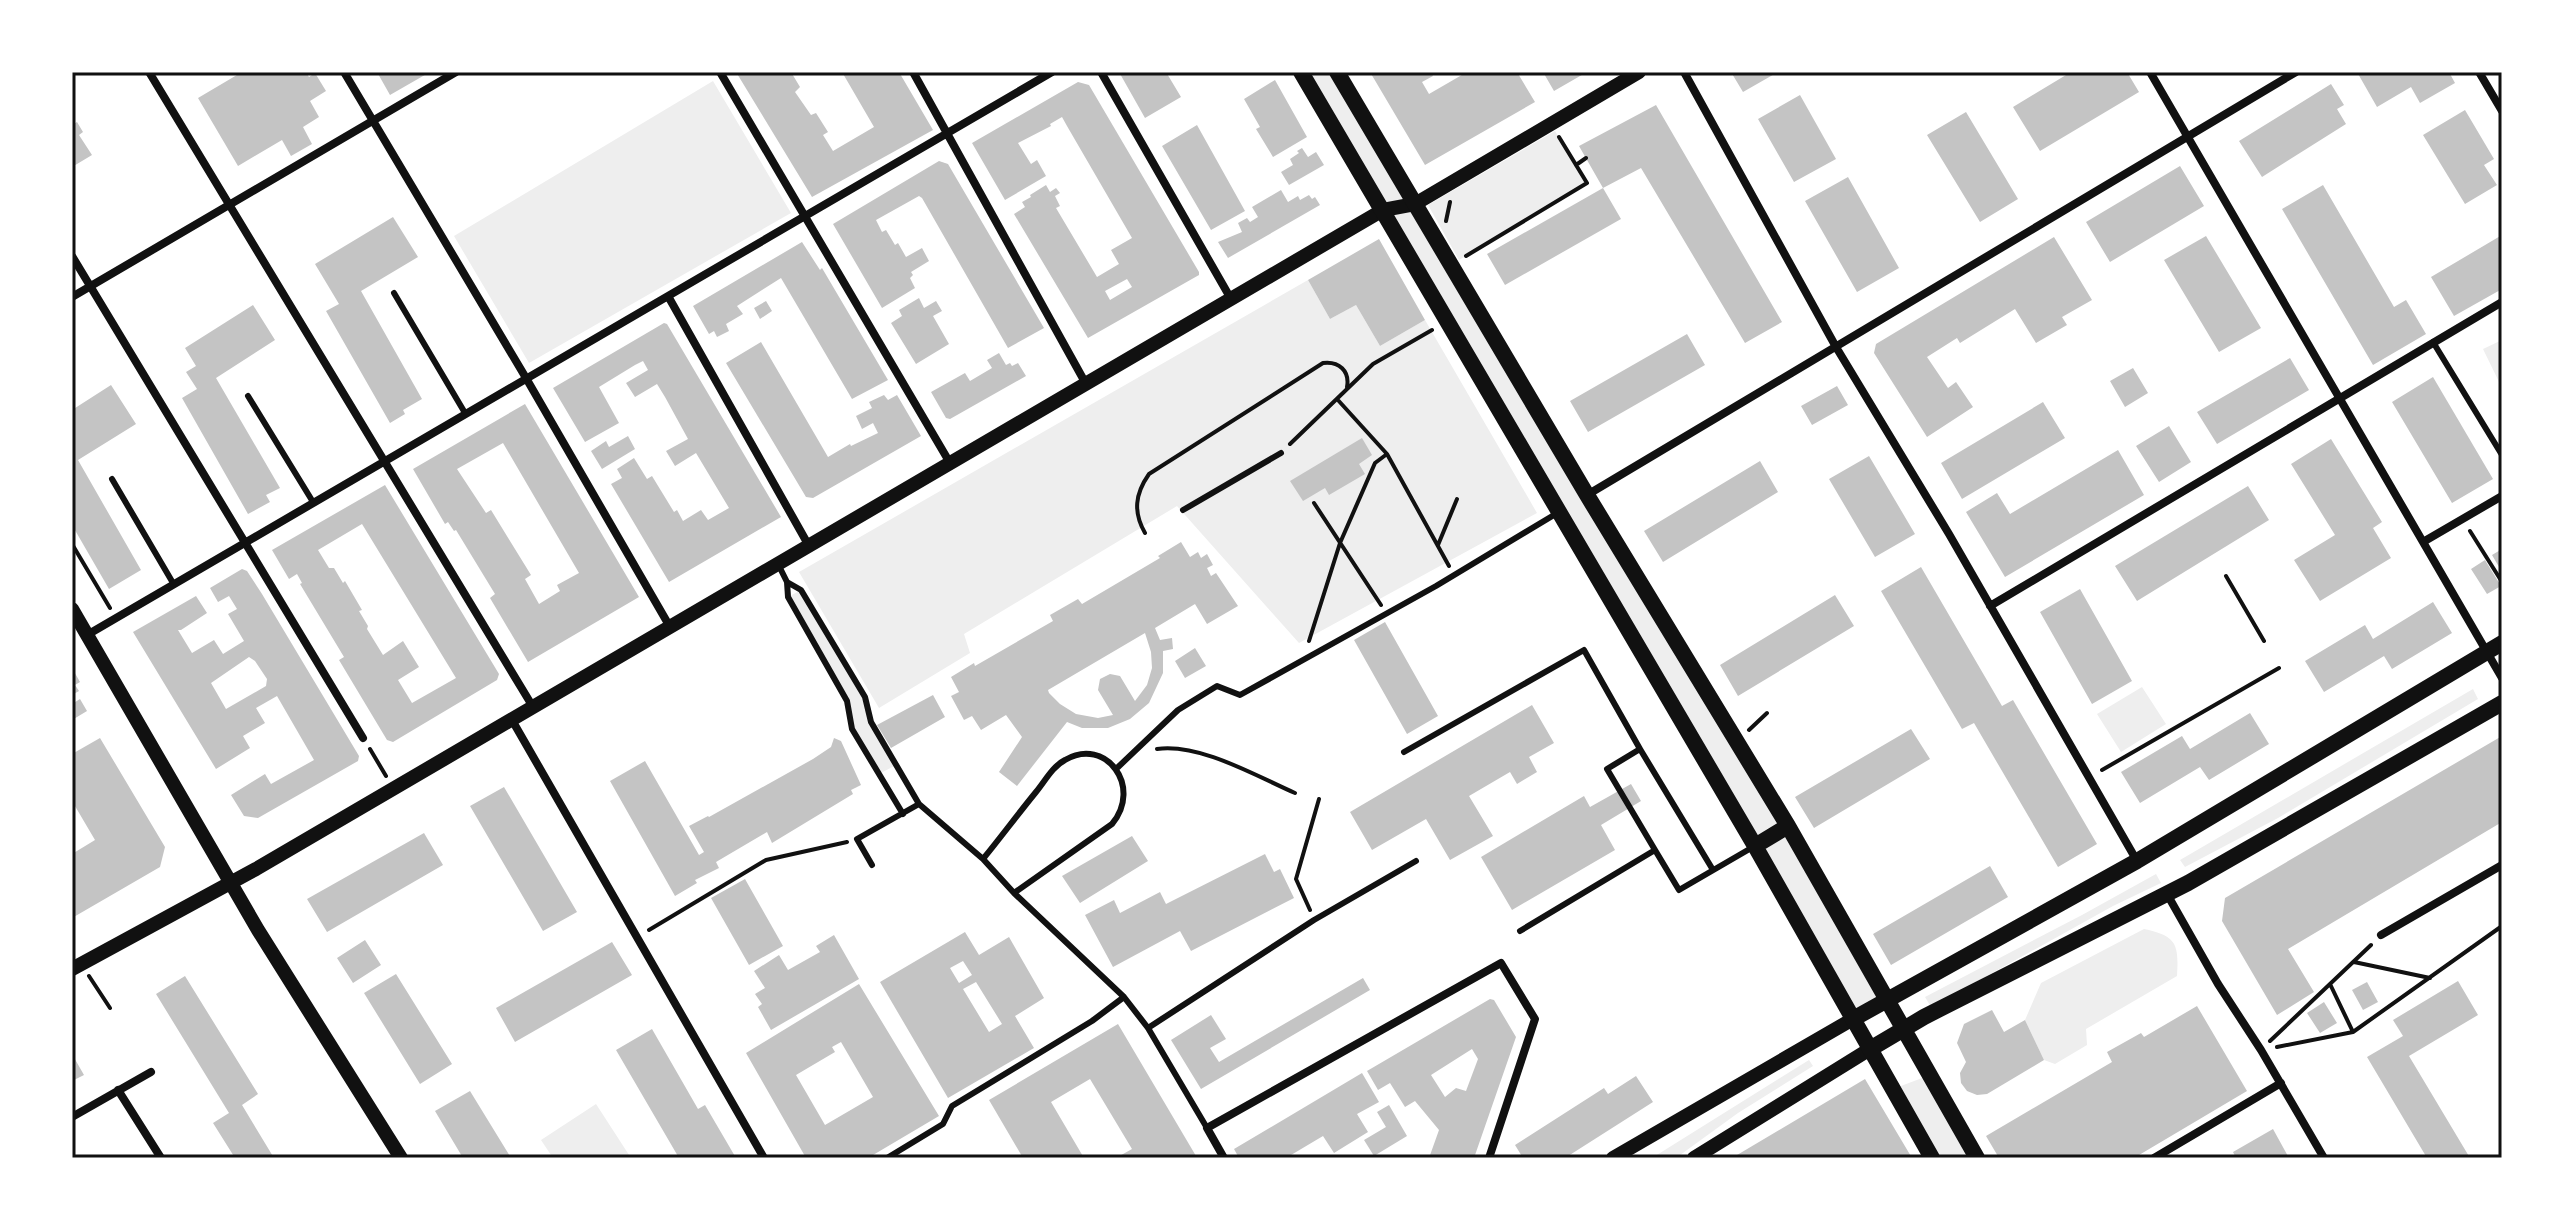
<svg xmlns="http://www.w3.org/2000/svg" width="2574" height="1230" font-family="'Fira Sans',sans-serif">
<rect width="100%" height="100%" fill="#fff"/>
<!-- green -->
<path fill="#eee" d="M1300 72H1337L1888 1000 1853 1019Z
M713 81 791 213 529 363 454 236Z
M1555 131 1587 183 1459 260 1428 205Z
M1308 280 1330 319 1356 305 1380 346 1425 320 1537 513 1299 643 1177 506 964 634 970 653 879 708 799 572Z
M2502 340V388L2483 349Z
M801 590 865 697 871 722 896 765 879 774 852 729 847 701 788 597Z
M2142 687 2166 724 2121 752 2097 714Z
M2473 689 2478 699 2278 818 2185 867 2180 860Z
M2156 874 2161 883 2113 906 1931 1007 1925 997 2082 915Z
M2144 929C2176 936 2179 943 2177 976L2086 1029 2087 1045 2055 1064 2044 1060 2025 1020 2041 983Z
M1809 1060 1813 1066 1738 1113 1676 1158H1652Z
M1930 1075 1976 1158H1932L1893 1089Z
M596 1104 631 1158H553L541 1140Z"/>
<!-- building -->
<path fill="#c4c4c4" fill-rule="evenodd" d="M242 72H306L309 77 315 73 326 91 310 101 319 117 303 127 312 144 291 156 282 140 238 166 198 98Z
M377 72H430L390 95Z
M736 72H791L800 87 795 92 811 115 816 113 828 132 823 135 833 151 874 127 842 72H899L933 130 812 197Z
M1119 72H1166L1181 97 1145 118Z
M1370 72H1431L1433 76 1422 82 1429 94 1467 72H1517L1535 102 1425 165Z
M1543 72H1587L1554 91Z
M1731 72H1778L1743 92Z
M2071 72H2127L2139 92 2040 151 2013 107Z
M2357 72H2449L2455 83 2420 103 2411 87 2377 107Z
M1275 80 1307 137 1273 157 1256 129 1260 127 1244 99Z
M1078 82 1089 85 1199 272V275L1088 338 1014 214 1025 207 1022 202 1031 197 1030 195 1046 185 1050 192 1056 188 1060 193 1055 196 1060 206 1056 208 1097 277 1119 264 1111 250 1132 238 1067 126 1062 117 1050 124 1051 126 1018 143 1031 164 1037 160 1046 176 1005 200 972 143ZM1127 279 1132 287 1110 300 1105 291Z
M2331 84 2344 105 2337 109 2346 124 2262 177 2239 141Z
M1800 95 1836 159 1794 182 1758 119Z
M1656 105 1782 322 1745 343 1641 168 1603 188 1579 146Z
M2465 110 2494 159 2484 165 2497 185 2465 204 2423 135Z
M1966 112 2018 199 1980 222 1927 135Z
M77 122 83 132 79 135 92 155 72 167V125Z
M1197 125 1245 211 1211 230 1162 146Z
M1302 148 1308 157 1316 152 1324 165 1289 185 1281 172 1293 165 1290 159 1299 153 1297 151Z
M939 161 948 164 1044 328 1008 348 922 198 919 196 876 220 882 232 886 230 895 245 898 243 906 257 922 248 929 261 911 272 913 275 910 278 915 288 882 308 833 224Z
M2180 166 2204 206 2110 262 2086 222Z
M1848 177 1899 268 1857 292 1805 201Z
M2323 185 2394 307 2406 300 2426 334 2373 365 2282 209Z
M1603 188 1621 219 1505 285 1487 254Z
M1281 190 1288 202 1298 196 1300 200 1309 195 1312 199 1315 197 1320 205 1228 258 1218 242 1242 232 1238 223 1247 218 1250 222 1258 217 1252 207Z
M393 217 418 257 361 291 422 399 403 410 405 414 390 423 326 311 339 304 315 264Z
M2502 235V289L2454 316 2431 277Z
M2206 236 2261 328 2219 352 2164 260Z
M2054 237 2092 300 2062 317 2067 325 2036 343 2015 309 1960 343 1957 338 1927 357 1948 388 1956 382 1973 407 1927 437 1874 353 1876 344Z
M1379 239 1425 320 1380 346 1356 305 1330 319 1308 280Z
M802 242 820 270 822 268 888 380 852 399 781 278 737 306 743 314 726 324 729 331 717 337 714 331 709 334 693 306Z
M919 298 924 308 936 301 942 311 933 316 949 344 916 364 891 323 902 316 899 310Z
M766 301 772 311 760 319 754 308Z
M253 305 275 340 216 378 280 488 266 495 270 502 248 514 182 398 197 389 186 372 196 366 185 348Z
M664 323 667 324 781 517 669 582 611 484 622 478 617 469 634 458 647 479 652 476 674 512 677 510 683 521 701 510 708 520 729 508 696 453 675 466 666 451 688 439 665 397 657 384 635 397 626 383 648 370 643 361 635 365 599 387 619 423 585 442 553 388Z
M1687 334 1705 365 1588 432 1570 401Z
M761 342 828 457 850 444 851 446 878 433 873 423 862 429 856 416 872 408 869 402 884 395 888 400 897 395 921 436 813 498 806 497 726 363Z
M999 353 1006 365 1010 363 1012 366 1018 363 1026 376 950 419 946 418 931 392 965 373 970 381 992 368 987 360Z
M2290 358 2309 390 2217 444 2197 412Z
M2133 368 2148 393 2125 407 2110 381Z
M2433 377 2493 479 2452 503 2392 402Z
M111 385 136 424 78 460 141 570 109 589 72 525V410Z
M1837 386 1848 405 1812 425 1801 406Z
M2043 402 2065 438 1962 499 1941 463Z
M525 404 639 597 528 662 490 598 495 594 484 576 456 530 454 531 448 522 445 524 413 469ZM503 443 579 573 557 585 560 591 539 604 525 579 531 575 491 510 486 513 457 469Z
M2169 426 2191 462 2159 482 2136 446Z
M628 436 635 449 602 469 591 451 606 441 609 447Z
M1362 438 1372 455 1359 464 1365 474 1329 495 1325 488 1303 501 1290 481Z
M2331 439 2382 522 2373 528 2391 558 2320 601 2294 560 2335 535 2291 464Z
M2118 450 2144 495 2005 577 1966 512 1997 493 2010 514Z
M1869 456 1915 534 1875 557 1829 479Z
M1760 461 1778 492 1663 562 1644 531Z
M385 485 499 674 497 680 393 742 387 740 339 660 344 657 300 584 302 583 297 574 289 579 272 550ZM362 524 456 678 412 703 398 680 419 667 403 641 383 655 367 629 368 626 359 611 362 610 345 581 343 583 334 568H329L318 550Z
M2248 486 2269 520 2137 601 2115 566Z
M1181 542 1190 557 1198 552 1201 558 1207 554 1213 565 1207 568 1211 576 1216 573 1238 606 1207 624 1195 604 1155 628 1160 640 1172 638 1173 649 1163 651V673L1149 703 1130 719 1108 728H1082L1067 722 1017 786 999 772 1022 737 1006 715 981 730 972 716 964 720 951 696 959 692 951 677 974 663 975 666 1053 621 1050 615 1078 599 1082 604 1160 558 1158 556ZM1145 633 1151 652 1152 668 1147 685 1135 701 1120 676 1110 674 1100 679 1098 690 1113 715 1098 718 1076 714 1060 704 1049 693 1048 690Z
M2502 549V572L2492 555Z
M2485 560 2501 586 2487 594 2471 569Z
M1921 567 2002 706 2013 700 2097 844 2058 867 1974 723 1962 729 1881 591Z
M242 569 247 571 262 594 359 756 358 761 258 818 244 816 231 795 265 774 271 784 314 760 277 696 256 708 265 723 243 736 250 748 216 769 133 632 196 596 207 613 181 630H178L192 653 214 640 223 654 244 641 228 614 237 609 229 596 218 602 210 588ZM249 657 255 661 267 679 266 686 226 709 211 683Z
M2080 589 2132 681 2092 704 2040 612Z
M1835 595 1854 626 1738 696 1720 665Z
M2433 602 2452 633 2392 669 2384 656 2324 692 2305 661 2365 625 2373 639Z
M1385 622 1438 716 1407 734 1354 640Z
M1195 648 1206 666 1185 678 1175 661Z
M72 668 80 682 75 685 79 691 72 695Z
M933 695 945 717 891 748 877 725Z
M80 699 87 711 72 720V704Z
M1532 705 1554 743 1529 757 1537 772 1517 784 1510 772 1469 796 1493 836 1450 860 1426 819 1372 850 1350 812Z
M2250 713 2269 744 2209 780 2200 767 2140 803 2121 772 2182 736 2190 749Z
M1911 729 1930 759 1814 828 1795 797Z
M2502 736V822L2288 949 2314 992 2277 1015 2222 921 2225 898Z
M100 738 165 847 160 867 72 918V854L95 840 72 801V754Z
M834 738 841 741 861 785 851 790 853 794 772 843 767 832 716 862 719 868 695 880 697 883 675 896 610 781 645 761 699 855 704 852 689 826 708 816 709 817 813 759 831 747Z
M1631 784 1641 801 1601 825 1615 850 1512 910 1481 857 1584 796 1590 807Z
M504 787 577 912 543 931 470 806Z
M424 833 443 865 327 932 307 899Z
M1132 836 1148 861 1080 903 1062 876Z
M1265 854 1274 872 1280 869 1294 898 1191 951 1180 931 1113 967 1085 915 1114 900 1120 913 1160 892 1166 904Z
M1990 866 2008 897 1891 965 1873 934Z
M745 879 783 946 749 965 711 898Z
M965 932 979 955 1009 937 1044 998 1015 1016 1034 1048 948 1098 880 982ZM963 961 972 975 959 983 950 968ZM976 982 1002 1024 989 1032 963 989Z
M834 935 859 979 771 1030 758 1007 762 1004 755 994 765 988 754 971 779 955 788 970 820 952 816 946Z
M365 940 381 965 353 983 337 958Z
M612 942 632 975 515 1042 496 1008Z
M396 974 452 1064 420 1084 364 993Z
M185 976 258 1094 242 1105 274 1158H235L213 1123 229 1113 156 994Z
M1363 978 1370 990 1201 1089 1171 1040 1211 1015 1226 1039 1210 1048 1219 1062Z
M2458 981 2478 1015 2409 1056 2470 1158H2427L2367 1057 2403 1036 2393 1020Z
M2367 982 2378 1002 2363 1010 2352 990Z
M859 984 939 1116 868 1158H806L746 1053ZM841 1042 873 1097 825 1125 796 1075 835 1052 832 1047Z
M1490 999 1494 1000 1516 1037 1474 1158H1429L1439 1130 1415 1101 1405 1107 1390 1083 1378 1090 1367 1071ZM1472 1049 1478 1059 1466 1091 1456 1088 1445 1097 1431 1075Z
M2324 1002 2337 1023 2320 1033 2307 1013Z
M2197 1006 2247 1091 2134 1158H1999L1986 1136 2112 1062 2107 1052 2141 1033 2144 1037Z
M1992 1010 2004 1032 2025 1020 2044 1060 1987 1094 1977 1095 1967 1091 1961 1083 1960 1073 1966 1062 1957 1043 1964 1024Z
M1118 1024 1196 1156 1193 1158H1116L1132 1149 1090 1079 1051 1102 1084 1158H1023L989 1100Z
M652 1029 698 1109 705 1105 736 1158H679L616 1050Z
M72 1054 84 1075 72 1081Z
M1362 1073 1379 1102 1357 1114 1368 1132 1334 1153 1323 1136 1286 1158H1239L1234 1149Z
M1636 1076 1653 1102 1565 1158H1523L1515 1145 1604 1088 1608 1094Z
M1865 1079 1912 1158H1732Z
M470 1091 511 1158H463L435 1111Z
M1389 1105 1407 1136 1374 1156 1364 1140 1386 1127 1377 1112Z
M2273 1129 2289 1158H2236L2233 1152Z"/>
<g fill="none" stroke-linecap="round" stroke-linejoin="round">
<!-- path -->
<path stroke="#111" stroke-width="4" d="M1576 165 1586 158
M1446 221 1450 202
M1466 256 1587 183 1559 137
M1337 399 1387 454 1449 566
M1290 444 1373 364 1432 330
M1314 503 1381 605
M2470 531 2502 582
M1145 533C1133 512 1135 494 1149 474L1323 363C1339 361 1350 371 1347 387
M72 544 110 608
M1438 545 1457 499
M2226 576 2264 641
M1309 641 1340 543 1375 463 1387 454
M1749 730 1767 713
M370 749 386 776
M1157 749C1200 743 1256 776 1295 793
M2102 770 2279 668
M1310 910 1296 879 1319 799
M649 930 766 860 847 842
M2354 962 2430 978
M89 976 110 1008
M2353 1032 2502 926
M2270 1041 2371 945
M2277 1047 2353 1032 2330 984"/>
<!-- service -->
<path stroke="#111" stroke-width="6" d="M394 293 465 413
M2433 342 2502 455
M248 396 313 502
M112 479 173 583
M1183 510 1281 453
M779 566 787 582 801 590 865 697 871 722 919 804 983 859 1014 893 1124 997 1148 1028 1207 1128
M787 582 788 597 847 701 852 729 903 814
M1404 752 1584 650 1640 749
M1116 769 1178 710 1217 686 1240 695 1436 586 1559 512
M1655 850 1607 769 1640 749 1713 870
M983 859C1001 837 1018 814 1036 792 1045 781 1053 766 1065 760 1106 736 1143 787 1112 824L1014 893
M872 865 857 839 919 804
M1520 931 1655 850 1679 890 1753 847
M1148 1028 1314 920 1416 861
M887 1158 943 1124 952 1106 1092 1021 1124 997"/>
<!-- minor -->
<path stroke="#111" stroke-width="8" d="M149 72 533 707
M344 72 526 378 670 627
M720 72 950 463
M913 72 1086 384
M1101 72 1231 299
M1684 72 1836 347 1949 534 2137 861
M2150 72 2502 678
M2479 72 2502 111
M72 256 363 738
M668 296 809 546
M72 297 456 72
M1587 495 2296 72
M2423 542 2502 496
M1990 606 2502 302
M87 635 1052 72
M512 720 764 1158
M2167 894 2218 984 2261 1050 2324 1158
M2381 935 2502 865
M118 1090 161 1158
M72 1117 151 1072
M1224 1158 1207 1128 1501 963 1535 1019 1489 1158
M2154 1158 2281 1083"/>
<!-- tertiary -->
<path stroke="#111" stroke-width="14" d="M72 609 258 930 401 1158
M72 969 256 869 1383 210 1415 204 1639 72
M1613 1158 1853 1019
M1694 1158 1870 1049"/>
<!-- secondary -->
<path stroke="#111" stroke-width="16" d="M1301 72 1755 846 1932 1158
M1337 72 1587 495 1788 826 1977 1158
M1755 846 1788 826
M1853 1019 2137 861 2502 643
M1870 1049 1924 1017 2188 883 2502 703"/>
</g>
<!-- border -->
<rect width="2574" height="1230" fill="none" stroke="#ffffff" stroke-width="148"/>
<rect x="74" y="74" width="2426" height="1082" fill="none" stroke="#111" stroke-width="3"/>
</svg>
